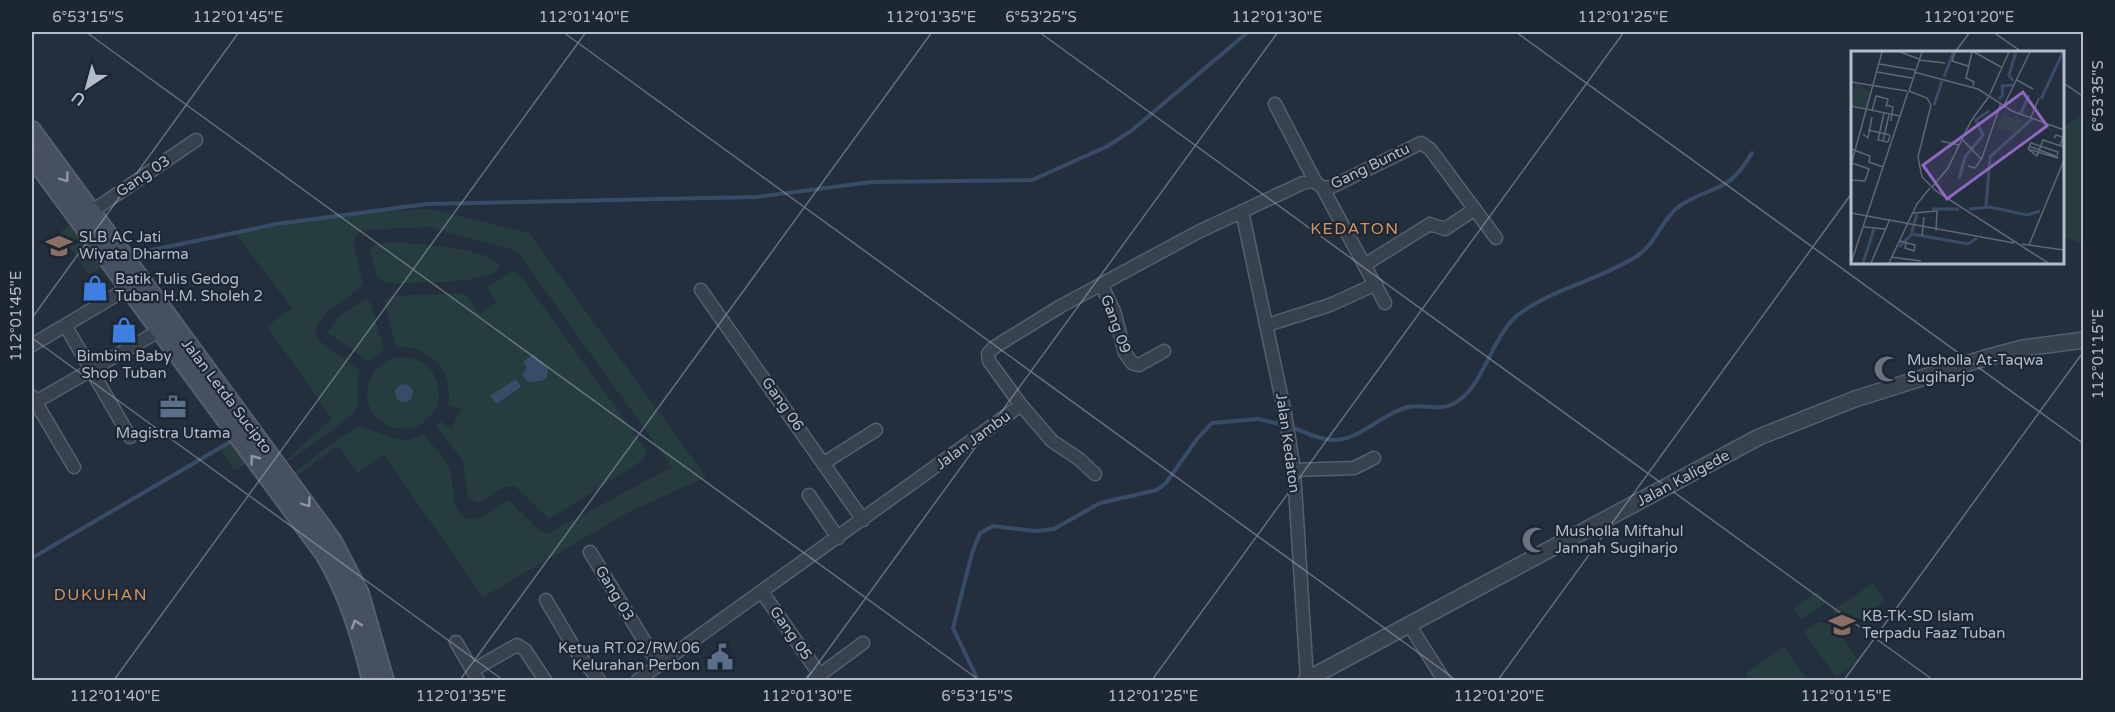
<svg xmlns="http://www.w3.org/2000/svg" width="2115" height="712" font-family="'Varela Round',sans-serif">
<rect width="100%" height="100%" fill="#242f3e"/>
<!-- green -->
<path fill="#263c3f" d="M2083 115V244L2062 236 2063 127Z
M431 209 529 233 706 477 629 512 483 597 384 455 358 473 338 446 296 476 295 472 339 438 361 426 396 439 408 440 424 435C431 444 441 454 448 464 456 477 447 526 477 518 489 515 498 504 509 500L540 531 547 534 672 467 517 251 429 227 366 230 355 236 354 246 363 284C349 301 321 307 315 332L318 340 360 371C355 384 361 404 354 414L291 460 285 461 332 419 267 326 292 308 236 234 347 214Z
M71 224 102 267 89 274 59 233Z
M387 242C408 243 492 247 500 267 490 285 409 283 387 283L377 276 370 251 374 245Z
M513 271 525 281 647 451 643 460 549 519 515 486 505 487 479 503 468 499 463 461 436 426 440 421 451 430 461 409 448 405C454 371 430 345 396 347L385 304 386 299 392 296 464 293 480 314 497 302 487 288Z
M367 299 371 304 384 350 368 361 327 332 340 315Z
M367 393a36 36 0 1 1 72 0a36 36 0 1 1-72 0Z
M230 442 247 464 238 469H233L219 448Z
M1873 583 1886 601 1845 630 1832 611Z
M1818 591 1826 603 1802 620 1793 608Z
M1827 616 1859 661 1836 677 1804 632Z
M1784 647 1808 680H1751L1745 674Z"/>
<!-- water -->
<path fill="#394c67" d="M533 354 548 368 547 377 542 381 528 382 522 374 527 367 523 362Z
M516 379 521 387 496 404 490 396Z
M395 393a9 9 0 1 1 18 0a9 9 0 1 1-18 0Z"/>
<g fill="none" stroke-linecap="round" stroke-linejoin="round">
<!-- stream -->
<path stroke="#394c67" stroke-width="4" d="M133 254 277 224 427 204 756 197 872 182 1032 180 1106 147 1131 131 1248 32
M1291 427C1305 432 1319 440 1334 440 1361 440 1382 413 1408 407 1422 404 1440 411 1453 404 1484 389 1490 337 1519 314 1554 288 1600 280 1637 256 1656 244 1662 218 1681 205 1716 183 1727 195 1752 153
M32 558 230 442
M978 680 953 628 972 553 980 533 993 526 1036 531 1054 529 1100 503 1157 490 1166 483 1197 439 1212 423 1258 419 1284 425"/>
<!-- minor casing -->
<g stroke="#565f6c" stroke-width="15">
<path id="minor" d="M1275 104 1315 181
M1322 187 1385 303
M1242 211 1285 414 1294 470 1307 680
M91 212 196 140
M1366 264 1430 224 1445 229 1475 209
M1101 284 1114 311 1125 353 1132 363 1139 365 1164 351
M701 290 863 520
M65 325 130 437
M1267 325 1330 305 1376 284
M32 345 128 288
M32 396 74 467
M32 404 159 331
M1021 405 1052 441 1079 459 1095 474
M824 463 876 430
M1294 470 1354 468 1374 458
M809 495 838 538
M590 552 659 665
M762 592 820 675
M546 600 578 654 599 680
M1410 626 1444 680
M456 642 478 680
M473 670 517 645 525 650 545 680
M638 680 1021 405 989 361 988 354 993 348 1061 306 1198 232 1303 183 1313 181 1324 188 1331 187 1421 143 1430 149 1496 238
M813 680 863 643"/>
</g>
<!-- tertiary casing -->
<g stroke="#565f6c" stroke-width="18">
<path id="tertiary" d="M1306 680 1759 437 1855 399 1985 358 2023 348 2084 340"/>
</g>
<!-- secondary casing -->
<g stroke="#565f6c" stroke-width="20">
<path id="secondary" d="M32 130 333 541 360 593 385 680
M32 157 324 554C348 594 360 636 371 680"/>
</g>
<!-- minor -->
<use href="#minor" stroke="#38414e" stroke-width="12"/>
<!-- tertiary -->
<use href="#tertiary" stroke="#38414e" stroke-width="15"/>
<!-- secondary -->
<use href="#secondary" stroke="#465061" stroke-width="16"/>
</g>
<!-- one-way arrows -->
<defs><path id="oneway-chevron" d="M-2-3.5L2.5 0L-2 3.5" fill="none" stroke-width="1.6" stroke-linecap="round" stroke-linejoin="round" transform="scale(1.5)"/></defs>
<g stroke="#8e96a5">
<use href="#oneway-chevron" transform="translate(65 178) rotate(54)"/>
<use href="#oneway-chevron" transform="translate(254 459) rotate(-127)"/>
<use href="#oneway-chevron" transform="translate(307 503) rotate(54)"/>
<use href="#oneway-chevron" transform="translate(356 624) rotate(-108)"/>
</g>
<!-- ticks -->
<path fill="none" stroke="#b4bcc9" stroke-width="1.5" stroke-opacity="0.45" d="M86 32 979 680M563 32 1456 680M1039 32 1933 680M1516 32 2084 444M1993 32 2022 52M1955 52 1970 32M2062 82 2084 97M32 318 239 32M32 338 503 680M114 680 586 32M460 680 932 32M806 680 1278 32M1152 680 1624 32M1498 680 1852 193M1844 680 2084 351"/>
<!-- icons -->
<defs>
<g id="school-bare" transform="scale(2.07)"><path d="M0-5L7-2L0 1L-7-2ZM-4 1L0 2.5L4 1V4Q0 6-4 4Z" fill="#8d6e63" stroke="#1d2633" stroke-width="2.5" paint-order="stroke"/></g>
<g id="shop-bare" transform="scale(2.07)"><path d="M-5-2.5h2.3a2.7 3.5 0 0 1 5.4 0H5L5.5 6h-11ZM-1.5-2.5h3a1.5 2.3 0 0 0-3 0Z" fill="#3f7fe0" stroke="#1d2633" stroke-width="2.5" paint-order="stroke"/></g>
<g id="mosque-bare" transform="scale(2.07)"><path d="M3.5-4.9A6 6 0 1 0 3.5 4.9A5 5 0 1 1 3.5-4.9Z" fill="#6b7280" stroke="#1d2633" stroke-width="2.5" paint-order="stroke"/></g>
<g id="office-bare" transform="scale(2.07)"><path d="M-6-3h4V-5.5h4V-3h4V5H-6ZM-1-4.5V-3h2v-1.5ZM-6 0V1H6V0Z" fill="#5c6f8a" stroke="#1d2633" stroke-width="2.5" paint-order="stroke"/></g>
<g id="civic-bare" transform="scale(2.07)"><path d="M-.6-6.5H3V-4.5H.6V-3L4-1V1h2V6H-6V1h2V-1L-.6-3ZM-1.2 2.5V6h2.4V2.5Z" fill="#5c6f8a" stroke="#1d2633" stroke-width="2.5" paint-order="stroke"/></g>
</defs>
<g fill-rule="evenodd">
<use href="#school-bare" x="59" y="246"/>
<use href="#shop-bare" x="95" y="288"/>
<use href="#shop-bare" x="124" y="330"/>
<use href="#mosque-bare" x="1887" y="369"/>
<use href="#office-bare" x="173" y="407"/>
<use href="#mosque-bare" x="1535" y="540"/>
<use href="#school-bare" x="1842" y="625"/>
<use href="#civic-bare" x="720" y="657"/>
</g>
<g text-anchor="middle" stroke-width="4.5" stroke-linejoin="round" paint-order="stroke">
<!-- street labels -->
<g font-size="15" fill="#b4bcc9" stroke="#1d2633">
<text transform="translate(1370 166) rotate(-26)" y="5">Gang Buntu</text>
<text transform="translate(143 176) rotate(-34)" y="5">Gang 03</text>
<text transform="translate(1116 324) rotate(70)" y="5">Gang 09</text>
<text transform="translate(227 396) rotate(53)" y="5">Jalan Letda Sucipto</text>
<text transform="translate(783 404) rotate(55)" y="5">Gang 06</text>
<text transform="translate(973 440) rotate(-36)" y="5">Jalan Jambu</text>
<text transform="translate(1288 443) rotate(82)" y="5">Jalan Kedaton</text>
<text transform="translate(1683 478) rotate(-28)" y="5">Jalan Kaligede</text>
<text transform="translate(615 593) rotate(59)" y="5">Gang 03</text>
<text transform="translate(791 633) rotate(55)" y="5">Gang 05</text>
</g>
<!-- poi labels -->
<g font-size="15" fill="#b4bcc9" stroke="#1d2633" text-anchor="start">
<text x="79" y="242">SLB AC Jati<tspan x="79" dy="17">Wiyata Dharma</tspan></text>
<text x="115" y="284">Batik Tulis Gedog<tspan x="115" dy="17">Tuban H.M. Sholeh 2</tspan></text>
<text x="124" y="361" text-anchor="middle">Bimbim Baby<tspan x="124" dy="17">Shop Tuban</tspan></text>
<text x="1907" y="365">Musholla At-Taqwa<tspan x="1907" dy="17">Sugiharjo</tspan></text>
<text x="173" y="438" text-anchor="middle">Magistra Utama</text>
<text x="1555" y="536">Musholla Miftahul<tspan x="1555" dy="17">Jannah Sugiharjo</tspan></text>
<text x="1862" y="621">KB-TK-SD Islam<tspan x="1862" dy="17">Terpadu Faaz Tuban</tspan></text>
<text x="700" y="653" text-anchor="end">Ketua RT.02/RW.06<tspan x="700" dy="17">Kelurahan Perbon</tspan></text>
</g>
<!-- neighbourhood labels -->
<g font-size="16" letter-spacing="1.5" fill="#d59563" stroke="#1d2633">
<text x="1355" y="234">KEDATON</text>
<text x="101" y="600">DUKUHAN</text>
</g>
</g>
<!-- overview -->
<g transform="translate(1851 51)">
<rect width="213" height="213" fill="#242f3e"/>
<path d="M5 32 20 41 16 57 0 54ZM153 63 162 67 167 63 166 67 177 72 163 82 146 77Z" fill="#263c3f"/>
<path fill="none" stroke="#394c67" stroke-width="3" d="M93 26 102 2M162 30 158 24 165 1M148 48 152 44 151 35 162 34M190 48 212 1M83 54 91 30M170 62 178 44M108 128 114 106 132 84 125 69 138 60M135 155 139 106 181 68M81 158H108M118 158 139 156 176 164 189 160M61 183 117 193 126 187M48 196 60 184 66 163M12 212 23 178"/>
<path fill="none" stroke="#5e6776" stroke-width="1.5" d="M49 1 68 8M71 1 58 40 76 47 80 54 67 106 71 126 85 140 197 212M104 1 101 10 117 15M121 1 115 27 123 31 122 35M123 1 150 16M68 9 94 12M28 13 64 19M26 21 61 27M63 21 127 38 161 60 213 79M166 29 182 38M0 31 56 40M139 43 158 1M36 54 42 56 40 70M153 54 179 1M0 55 49 65M21 60 25 45 37 48 35 56M33 62 27 89 37 91 39 85M180 66 188 47M17 79 39 84M12 83 17 87 21 66M203 87 205 84 212 86 209 95M111 88 130 108M32 90 38 64M90 90 108 94M178 95 207 106M0 98 19 105 18 111 32 116M177 98 186 105 192 89 213 96M177 98 180 92 207 101 206 104M177 98 207 107M0 114 31 1M117 115 124 117 131 107 150 52M0 129 14 130 18 118 1 112M81 136 97 117 120 70 139 44M0 162 163 192M62 162 86 160 85 180M13 176 35 178M71 185 73 166M49 190 64 194 63 200 54 197 55 192M171 193 213 199M178 194 213 109M40 206 70 210M0 212 57 41M20 212 39 168M38 212 66 153 79 137"/>
<path fill="#9266c3" fill-opacity="0.15" stroke="#9266c3" stroke-width="3" d="M172 41 196 75 96 148 72 114Z"/>
<rect width="213" height="213" fill="none" stroke="#b4bcc9" stroke-width="3"/>
</g>
<!-- border -->
<rect width="2115" height="712" fill="none" stroke="#1d2633" stroke-width="66"/>
<!-- north arrow -->
<g transform="translate(87 87) rotate(216)" stroke="#1d2633" stroke-width="4.5" paint-order="stroke">
<path d="M0-4.5L10 22L0 15L-10 22Z" fill="#b4bcc9"/>
<text y="-9" font-size="16" font-weight="bold" text-anchor="middle" fill="#b4bcc9">U</text>
</g>
<rect x="33" y="33" width="2049" height="646" fill="none" stroke="#b4bcc9" stroke-width="2"/>
<g font-size="15" text-anchor="middle" fill="#b4bcc9">
<text x="88" y="22">6°53'15"S</text>
<text x="238" y="22">112°01'45"E</text>
<text x="584" y="22">112°01'40"E</text>
<text x="931" y="22">112°01'35"E</text>
<text x="1041" y="22">6°53'25"S</text>
<text x="1277" y="22">112°01'30"E</text>
<text x="1623" y="22">112°01'25"E</text>
<text x="1969" y="22">112°01'20"E</text>
<text transform="translate(2098 96) rotate(-90)" y="5">6°53'35"S</text>
<text transform="translate(16 316) rotate(-90)" y="5">112°01'45"E</text>
<text transform="translate(2098 354) rotate(-90)" y="5">112°01'15"E</text>
<text x="115" y="701">112°01'40"E</text>
<text x="461" y="701">112°01'35"E</text>
<text x="807" y="701">112°01'30"E</text>
<text x="977" y="701">6°53'15"S</text>
<text x="1153" y="701">112°01'25"E</text>
<text x="1499" y="701">112°01'20"E</text>
<text x="1846" y="701">112°01'15"E</text>
</g>
</svg>
